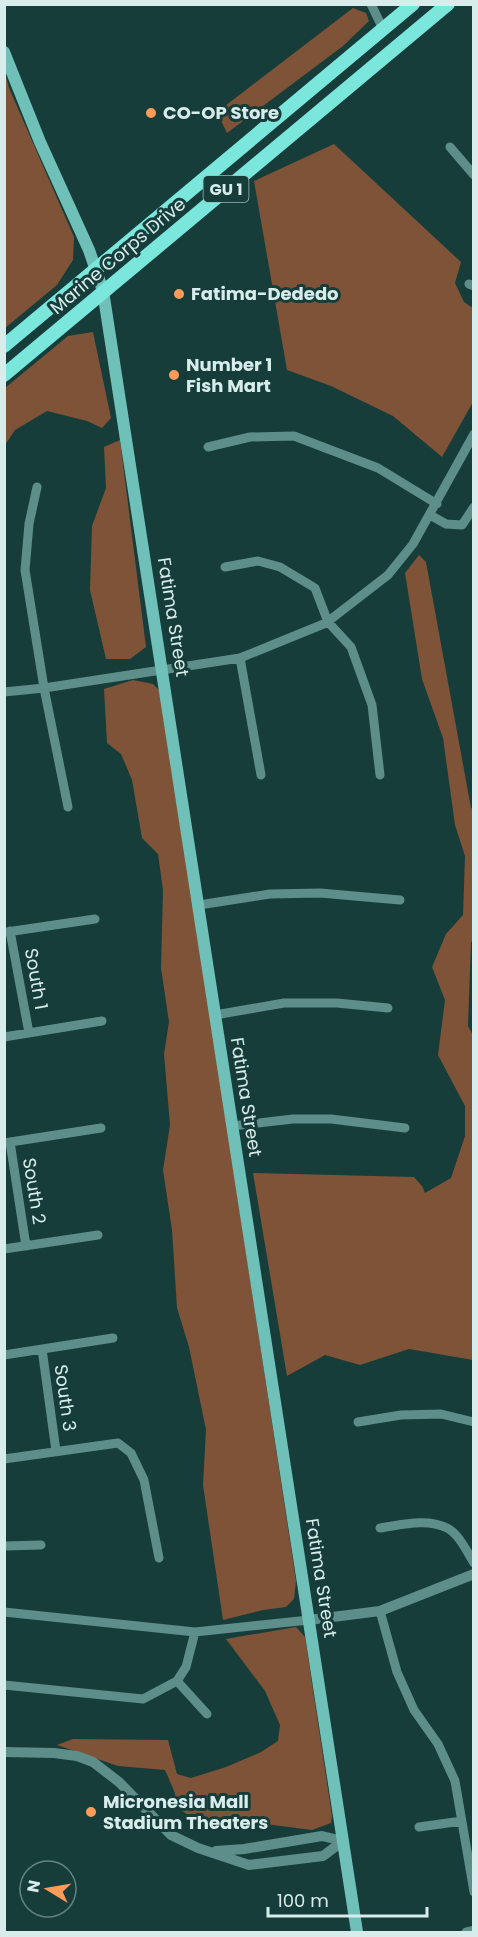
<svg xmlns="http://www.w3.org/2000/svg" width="478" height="1937" font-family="Poppins,sans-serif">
<rect width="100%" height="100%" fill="#163d3a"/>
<!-- green -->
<path fill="#7f5337" d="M353 8 366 13 369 21 343 46 227 133 217 112Z
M5 72 9 88 74 237 73 260 57 285 5 328Z
M334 144 461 262 455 283 464 302 473 308V402L442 457 393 416 331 386 287 370 254 181Z
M93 332 111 418 102 428 87 421 47 411 15 430 5 445V388L68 336Z
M120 440 146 647 130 659H106L90 590 92 526 106 488 104 447Z
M419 555 426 562 471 808 473 809 474 940 471 942 468 1026 474 1037 473 1360 409 1349 360 1365 325 1355 287 1376 253 1173 414 1177 422 1186 425 1193 451 1178 465 1136V1106L438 1055 445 1000 432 967 446 934 463 915 465 856 455 825 443 738 422 679 405 573Z
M133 680 153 684 161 692 296 1581 294 1599 286 1607 263 1610 223 1620 203 1485 206 1430 189 1347 177 1308 172 1230 163 1170 170 1125 164 1054 169 1022 161 968 163 890 158 854 142 838 132 780 121 754 107 743 104 689Z
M296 1627 305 1637 332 1816 331 1823 312 1830 250 1822 213 1824 195 1821 175 1805V1793L165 1770 118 1766 57 1745 73 1739 168 1740 177 1774 191 1778 226 1767 261 1752 278 1741 280 1725 265 1691 226 1639Z"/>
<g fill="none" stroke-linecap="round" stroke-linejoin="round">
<!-- minor -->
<path stroke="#5d8e89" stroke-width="9" d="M371 4 383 29
M450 147 474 175
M469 284 474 286
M208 447 250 437 294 436 378 468 437 504
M37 487 29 524 25 570 44 688 68 807
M430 515 446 524 462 525 474 507
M225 567 258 561 280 567 315 588 328 622 351 647 372 705 380 775
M240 658 261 775
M4 692 44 688 240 658 326 623 388 575 413 544 474 434
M199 905 270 894 320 893 400 900
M10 931 29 1033
M7 932 95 919
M215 1015 284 1003H337L388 1008
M4 1037 102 1021
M232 1126 293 1119H331L405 1128
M10 1142 26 1246
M4 1143 101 1128
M4 1249 98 1235
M42 1349 56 1451
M4 1355 113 1338
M358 1422 401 1415 441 1414 474 1422
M4 1459 118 1443 131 1453 144 1480 159 1558
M380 1528C401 1525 427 1518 447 1528 459 1534 467 1552 474 1563
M4 1546 41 1545
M380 1611 397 1672 414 1710 438 1744 455 1781 474 1892
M4 1612 195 1632 309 1620
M177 1681 207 1714
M4 1685 143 1699 177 1681 186 1667 195 1632
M419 1827 462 1821
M466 1932 474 1930"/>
<!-- tertiary -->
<path stroke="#5d8e89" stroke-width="10" d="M309 1620 380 1611 474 1574
M4 1752 54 1753 77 1756 93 1762 119 1782 171 1835 198 1848 249 1865 323 1856 343 1841
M216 1851 244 1849 322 1836 343 1841"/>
<!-- secondary -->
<path stroke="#6fc0b8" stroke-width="12" d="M4 52 40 142 89 250 103 291 357 1932"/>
<!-- primary -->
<path stroke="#7be6dc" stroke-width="14" d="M4 346 413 4
M4 375 448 4"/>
</g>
<!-- markers -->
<g fill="#fe9b59" stroke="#163d3a" stroke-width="2">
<circle cx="151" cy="113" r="6"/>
<circle cx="179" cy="294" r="6"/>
<circle cx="174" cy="375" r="6"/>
<circle cx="91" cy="1812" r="6"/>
</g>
<g text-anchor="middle" stroke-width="6" stroke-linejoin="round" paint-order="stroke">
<!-- shield labels -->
<rect fill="#163d3a" stroke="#9eb8b6" stroke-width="1.5" x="203.5" y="176" width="45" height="26" rx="4.5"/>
<g font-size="16" font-weight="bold" fill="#d8edeb">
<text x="226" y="195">GU 1</text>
</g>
<!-- poi labels -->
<g font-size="18" font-weight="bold" fill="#d8edeb" stroke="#163d3a" text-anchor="start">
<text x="163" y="119">CO-OP Store</text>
<text x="191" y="300">Fatima-Dededo</text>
<text x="186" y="371">Number 1<tspan x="186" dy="21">Fish Mart</tspan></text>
<text x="103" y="1808">Micronesia Mall<tspan x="103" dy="21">Stadium Theaters</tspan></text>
</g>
<!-- street labels -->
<g font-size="18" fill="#d8edeb" stroke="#163d3a">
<text transform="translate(118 256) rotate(-40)" y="6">Marine Corps Drive</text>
<text transform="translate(173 617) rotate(81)" y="6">Fatima Street</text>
<text transform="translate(36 979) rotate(80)" y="6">South 1</text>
<text transform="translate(246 1097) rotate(81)" y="6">Fatima Street</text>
<text transform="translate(34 1191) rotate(81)" y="6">South 2</text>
<text transform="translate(65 1398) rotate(82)" y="6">South 3</text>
<text transform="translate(321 1578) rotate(81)" y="6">Fatima Street</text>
</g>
</g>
<!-- border -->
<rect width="478" height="1937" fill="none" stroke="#d8edeb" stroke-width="12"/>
<!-- north arrow -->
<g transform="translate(48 1889) rotate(281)"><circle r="28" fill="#163d3a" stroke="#648381" stroke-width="1.5"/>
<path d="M0-4.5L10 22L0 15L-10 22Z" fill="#fe9b59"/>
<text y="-9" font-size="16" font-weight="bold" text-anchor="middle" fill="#d8edeb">N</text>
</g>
<!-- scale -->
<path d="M268 1907v9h159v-9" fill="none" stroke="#d8edeb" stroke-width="3"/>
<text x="277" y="1907" font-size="18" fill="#d8edeb" stroke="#163d3a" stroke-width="4.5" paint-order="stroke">100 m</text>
</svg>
